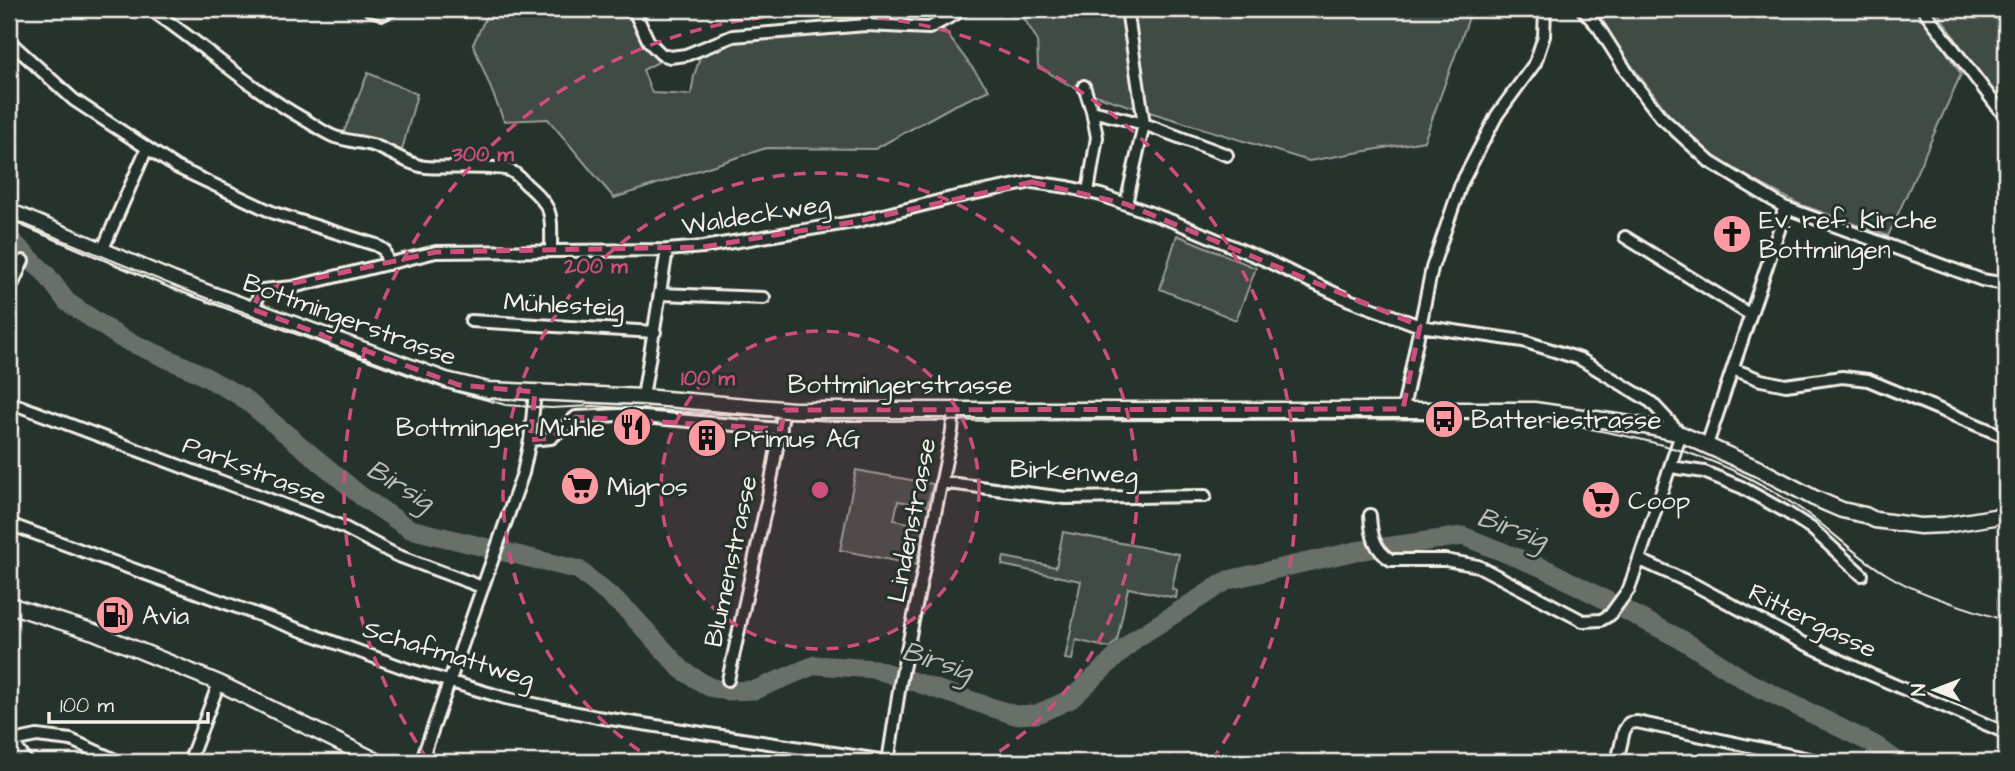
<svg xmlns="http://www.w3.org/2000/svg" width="2015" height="771" font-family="'Architects Daughter',sans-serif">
<rect width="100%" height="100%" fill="#26332d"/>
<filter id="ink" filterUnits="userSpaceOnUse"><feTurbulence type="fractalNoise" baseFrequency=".0143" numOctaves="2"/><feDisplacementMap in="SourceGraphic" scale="14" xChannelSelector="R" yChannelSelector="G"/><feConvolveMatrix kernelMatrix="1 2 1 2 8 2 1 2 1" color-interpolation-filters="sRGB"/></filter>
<g filter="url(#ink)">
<!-- green -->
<path fill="#414b45" stroke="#9a9e96" stroke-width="2" d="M490 9H631L664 59 643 70 652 93 691 95 694 76 701 54 745 35 860 25 944 30 989 90 951 107 875 149 766 148 614 198 548 119 504 121 473 44Z
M1018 9H1472L1424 141 1309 161 1107 99 1069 85 1038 66 1037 39Z
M1588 9H1918L1961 74 1888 236 1799 204 1742 174 1688 139Z
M1937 9H2006V109L1983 79 1936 10Z
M368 73 417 94 402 150 343 134Z
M1177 235 1256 268 1236 320 1160 289Z
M856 470 933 484 927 506 898 501 894 520 924 526 916 565 840 550Z
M1063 532 1179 554 1172 589 1177 591 1176 598 1128 588 1117 641 1109 648 1076 640 1072 660 1065 659 1081 581 1002 565 1004 557 1056 567Z"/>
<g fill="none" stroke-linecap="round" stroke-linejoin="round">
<!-- river -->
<path stroke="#676f68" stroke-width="19" d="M9 238 46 274 67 302 121 338 195 371 242 397 361 496 410 529 579 570 628 611 682 670 709 687 728 691 755 690 815 665 875 669 1015 715 1037 714 1071 699 1135 639 1228 580 1356 551 1463 536 1548 570 1686 642 1748 682 1875 745 1898 762"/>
<!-- street casing -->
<g stroke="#f4f1e8" stroke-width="16">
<path id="street" d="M150 9C202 44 248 87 302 118 313 124 324 133 335 137 347 141 360 142 372 145 389 150 410 166 426 167 442 169 502 165 511 171 517 174 522 180 527 185 555 209 551 215 551 251
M369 9 383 14 393 9
M633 9 649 42 661 54 670 57 686 55 733 36 866 25 929 28 965 9
M866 9V25
M1582 9 1599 28 1632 80 1661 117 1710 162 1784 207 1982 280 2006 284
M1923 9 2006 118
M9 41 74 100 176 167 274 213 376 245 384 250 388 264
M1084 86 1092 111 1097 137 1088 192
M1092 111 1144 124 1227 155
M1126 204 1144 124 1127 9
M1625 237 1749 314
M102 251 147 148
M9 292 23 261
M661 294 764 298
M252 309 262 290 293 287 436 252 667 250 703 247 859 221 951 198 1032 182 1068 187 1101 195 1175 222 1265 260 1349 300 1420 326 1523 341 1580 359 1651 402 1681 434 1629 589 1610 615 1601 620 1583 621 1478 566 1445 560H1391C1374 550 1371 534 1370 515
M471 321 655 332
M1733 369 1761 380 1786 385 1842 377 1868 380 2006 437
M643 397 667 250
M9 402 343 527 396 555 482 587
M1403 409 1432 268 1461 184 1497 115 1535 63 1544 36 1545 9
M530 440 551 438 576 417 620 415 781 429
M1707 445 1780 227 1784 207
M1671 467 1704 472 1741 487 1786 512 1811 528 1862 575
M941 482 1065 498 1205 496
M9 524 407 669 505 698 597 717 893 762
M1640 560 1693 584 1797 640 1869 674 2006 733
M728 680 768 497 784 409
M9 737 27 762
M13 741 37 736 71 740 120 762
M189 762 219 683
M421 762 523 473 530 440 535 392
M888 762 900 684 952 431 954 410
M1617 762 1624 731 1629 723 1637 722 1823 762"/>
</g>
<!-- secondary casing -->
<g stroke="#f4f1e8" stroke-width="19">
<path id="secondary" d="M9 211 173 280 446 380 488 390 643 397 793 410H1534L1644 426 1681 434 1759 469 1814 498 1842 510 1865 515 1875 520 1920 526 1945 525 2006 515
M9 605 94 632 219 683 379 762"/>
</g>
<!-- street -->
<use href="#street" stroke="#26332d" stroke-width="10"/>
<!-- secondary -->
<use href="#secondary" stroke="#26332d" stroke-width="14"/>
<!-- tram -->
<path stroke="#f4f1e8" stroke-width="2" d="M9 218 177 287 457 392 506 405 551 408 592 406 832 421 1535 419C1610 432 1680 443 1749 478 1772 490 1795 504 1816 520 1840 539 1862 560 1888 575 1921 596 1969 608 2006 621"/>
</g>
</g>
<!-- marked area -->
<path fill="none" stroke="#ce4e7e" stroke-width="5" stroke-dasharray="14 9" stroke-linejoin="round" d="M1032 182 1126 204 1420 326 1403 409 785 410 781 429 576 417 551 438 530 440 535 392 459 385 252 309 262 290 436 252 703 247 859 221Z"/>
<!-- distance rings -->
<circle cx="820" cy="490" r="159" fill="#ce4e7e" fill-opacity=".12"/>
<g fill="none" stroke="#ce4e7e" stroke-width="3.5" stroke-dasharray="12 9">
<circle cx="820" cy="490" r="159"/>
<path d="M657 762A317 317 0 1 1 983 762"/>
<path d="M428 760A476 476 0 1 1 1212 760"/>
</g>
<!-- icons -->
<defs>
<g id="church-disc" transform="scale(2.0125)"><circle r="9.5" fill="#ff9aa2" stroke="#26332d"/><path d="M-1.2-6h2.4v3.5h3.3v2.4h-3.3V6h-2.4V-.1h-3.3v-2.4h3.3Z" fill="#111"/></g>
<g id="bus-disc" transform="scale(2.0125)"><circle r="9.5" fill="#ff9aa2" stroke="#26332d"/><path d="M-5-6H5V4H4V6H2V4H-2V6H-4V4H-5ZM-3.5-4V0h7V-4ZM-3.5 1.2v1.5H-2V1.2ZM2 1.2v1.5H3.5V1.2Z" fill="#111"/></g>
<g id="restaurant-disc" transform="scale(2.0125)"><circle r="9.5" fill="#ff9aa2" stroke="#26332d"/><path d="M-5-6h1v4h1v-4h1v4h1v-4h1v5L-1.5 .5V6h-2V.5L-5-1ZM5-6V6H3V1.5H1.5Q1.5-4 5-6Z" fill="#111"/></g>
<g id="building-disc" transform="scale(2.0125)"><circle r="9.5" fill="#ff9aa2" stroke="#26332d"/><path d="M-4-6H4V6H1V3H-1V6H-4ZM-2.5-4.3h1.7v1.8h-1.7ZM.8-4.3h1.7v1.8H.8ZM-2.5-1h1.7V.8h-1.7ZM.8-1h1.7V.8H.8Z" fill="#111"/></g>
<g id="supermarket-disc" transform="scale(2.0125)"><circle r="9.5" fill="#ff9aa2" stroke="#26332d"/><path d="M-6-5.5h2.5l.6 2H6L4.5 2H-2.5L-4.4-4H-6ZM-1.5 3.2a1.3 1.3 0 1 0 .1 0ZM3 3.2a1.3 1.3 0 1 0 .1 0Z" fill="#111"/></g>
<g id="fuel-disc" transform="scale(2.0125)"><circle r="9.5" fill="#ff9aa2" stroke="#26332d"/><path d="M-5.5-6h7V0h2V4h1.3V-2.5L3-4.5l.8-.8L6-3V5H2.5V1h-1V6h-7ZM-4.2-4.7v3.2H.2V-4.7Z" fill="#111"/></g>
</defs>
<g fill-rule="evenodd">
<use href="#church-disc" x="1732" y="234"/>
<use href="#bus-disc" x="1444" y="419"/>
<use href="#restaurant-disc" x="632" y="427"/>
<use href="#building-disc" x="707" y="438"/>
<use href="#supermarket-disc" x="580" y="486"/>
<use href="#supermarket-disc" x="1601" y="500"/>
<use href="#fuel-disc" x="115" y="615"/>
</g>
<g text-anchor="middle" stroke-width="6" stroke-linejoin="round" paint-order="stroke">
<!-- street labels -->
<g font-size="26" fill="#f4f1e8" stroke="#26332d">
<text transform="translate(756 214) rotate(-9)" y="9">Waldeckweg</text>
<text transform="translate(564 304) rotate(3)" y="9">Mühlesteig</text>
<text transform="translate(350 319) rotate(20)" y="9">Bottmingerstrasse</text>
<text x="900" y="393">Bottmingerstrasse</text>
<text transform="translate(255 470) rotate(21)" y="9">Parkstrasse</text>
<text transform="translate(1074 471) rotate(3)" y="9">Birkenweg</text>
<text transform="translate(911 520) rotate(-79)" y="9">Lindenstrasse</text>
<text transform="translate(730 561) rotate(-78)" y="9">Blumenstrasse</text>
<text transform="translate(1813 620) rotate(26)" y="9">Rittergasse</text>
<text transform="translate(449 653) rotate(17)" y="9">Schafmattweg</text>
</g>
<!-- poi labels -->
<g font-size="26" fill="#f4f1e8" stroke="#26332d" text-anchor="start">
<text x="1759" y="228">Ev. ref. Kirche<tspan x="1759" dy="30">Bottmingen</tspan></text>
<text x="1471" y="428">Batteriestrasse</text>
<text x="605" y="436" text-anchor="end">Bottminger Mühle</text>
<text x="734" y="447">Primus AG</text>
<text x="607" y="495">Migros</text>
<text x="1628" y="509">Coop</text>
<text x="142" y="624">Avia</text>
</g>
<!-- water labels -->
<g font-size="28" font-style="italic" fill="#bcbdb5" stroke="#26332d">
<text transform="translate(401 484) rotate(31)" y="10">Birsig</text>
<text transform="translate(1513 527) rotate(20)" y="10">Birsig</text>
<text transform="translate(938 660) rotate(18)" y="10">Birsig</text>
</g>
</g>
<circle cx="820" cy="490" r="10" fill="#ce4e7e" stroke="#26332d" stroke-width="3.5"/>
<g font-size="21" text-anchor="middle" font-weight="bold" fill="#ce4e7e" stroke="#26332d" stroke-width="6" stroke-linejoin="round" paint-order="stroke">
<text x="483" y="161">300 m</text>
<text x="596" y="273">200 m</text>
<text x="708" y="385">100 m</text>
</g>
<!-- margin -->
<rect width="2015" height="771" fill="none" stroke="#26332d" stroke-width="35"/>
<rect x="18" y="18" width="1980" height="736" fill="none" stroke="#f4f1e8" stroke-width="2.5" filter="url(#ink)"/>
<!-- north arrow -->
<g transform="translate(1935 690) rotate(270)" stroke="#26332d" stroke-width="5" paint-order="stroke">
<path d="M0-5L12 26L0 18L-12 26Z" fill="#f4f1e8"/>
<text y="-10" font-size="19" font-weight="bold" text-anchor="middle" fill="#f4f1e8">N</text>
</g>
<!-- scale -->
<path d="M49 712v10h159v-10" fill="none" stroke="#f4f1e8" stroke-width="3.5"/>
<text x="60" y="712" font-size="21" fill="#f4f1e8" stroke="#26332d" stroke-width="5" paint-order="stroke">100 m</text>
</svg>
